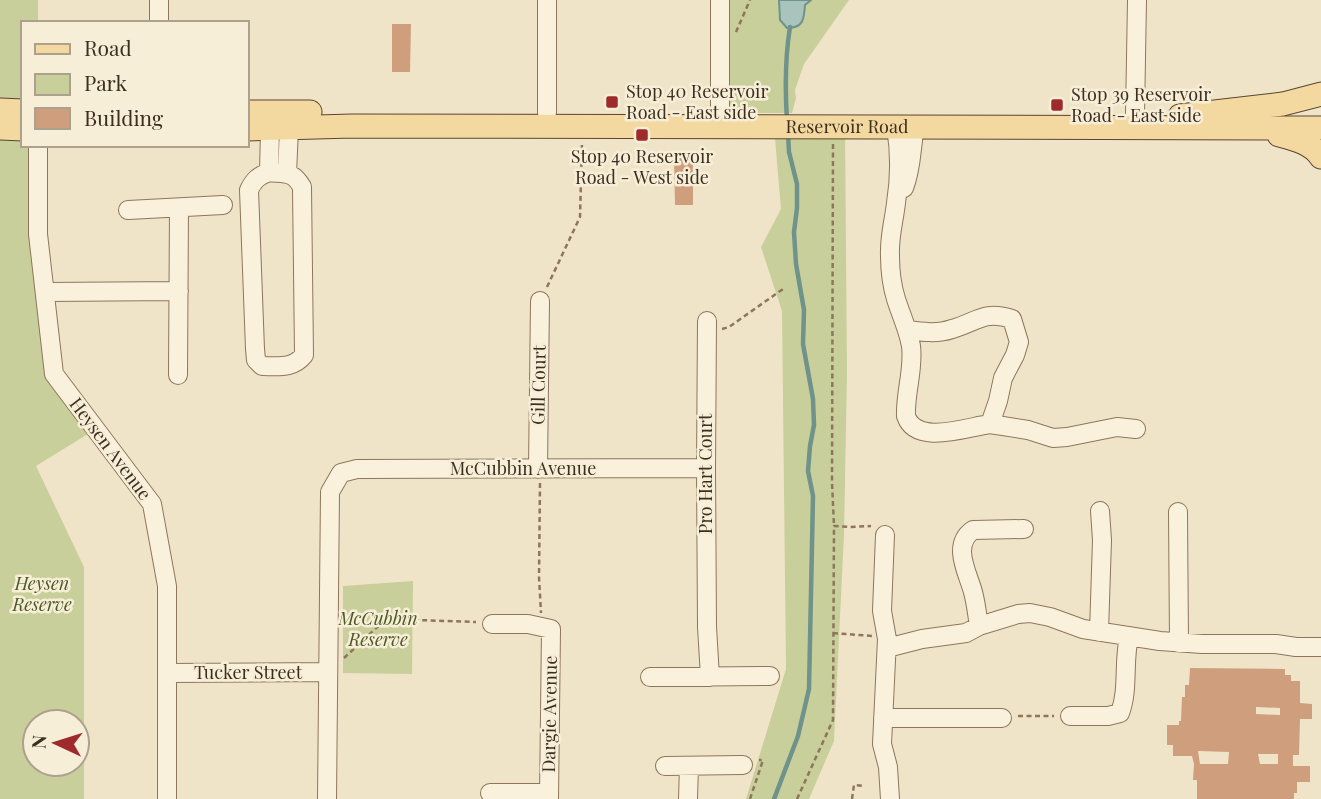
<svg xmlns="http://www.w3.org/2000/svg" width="1321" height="799" font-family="'Playfair Display',serif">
<rect width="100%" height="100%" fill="#f0e4c8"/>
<!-- green -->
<path fill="#c9cf9b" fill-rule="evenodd" d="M0 0H38V23H23V106H0Z
M720 0H849L804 64 795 90 796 98 792 113H720Z
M774 127H845L847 373 844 535 834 741 809 799H746L786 669 782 311 761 247 781 209Z
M0 128 23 129V145H38L54 374 96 429 36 466 84 567V799H0ZM35 722H77V764H35Z
M413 581 412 674 343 673V586Z"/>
<!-- water -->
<path fill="#a9c4bc" stroke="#6f938a" stroke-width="2" d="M779 0H811L805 5C804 20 803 28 787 28L780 20Z"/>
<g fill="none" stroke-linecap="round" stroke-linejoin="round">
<!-- stream -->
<path stroke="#6f938a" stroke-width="4.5" d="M787 121C785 90 785 58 790 27
M774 799 798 736 809 689 813 496 808 471 810 446 814 425 813 399 803 344 804 310 796 264 794 232 797 208V184L789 152 788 133"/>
</g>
<!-- building -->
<path fill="#cf9f7d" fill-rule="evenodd" d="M392 24H411L410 72H392Z
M674 157H693V205H675Z
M1190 668 1285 669V675H1291V681H1300V703L1312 704V719H1300L1299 755H1293V766H1310V782H1297V793H1294V799H1197V780H1193L1194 764 1192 756H1173V745H1167V725H1179V721H1181L1182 697H1185V685H1189ZM1256 707 1280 708V715L1256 714ZM1198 751 1229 752 1228 764H1200ZM1258 754H1278V764H1260Z"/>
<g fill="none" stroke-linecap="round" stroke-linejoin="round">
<!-- minor casing -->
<g stroke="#8d765c" stroke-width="20">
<path id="minor" d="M159 23V0
M547 113V0
M720 113V0
M1135 115 1137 0
M896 127C900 151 900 178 896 203 894 221 889 237 890 256 890 270 892 286 896 299 901 315 908 329 911 346 914 370 905 392 906 416 916 446 967 427 990 424L998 401 1003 378 1015 355 1019 342 1012 319C984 310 977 322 952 329 938 334 922 332 907 330
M38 145V234L54 374 152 504 167 586V799
M269 172C286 174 293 171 302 187L304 355C293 369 278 366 262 366L256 360 255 349 249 190C254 180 258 176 269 172Z
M269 172 270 129
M287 174 289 128
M904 188C912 168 911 148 915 127
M128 210 223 205
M45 292 179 291
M707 321 706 468 707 627 710 677
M178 375 179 208
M990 424 1028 430 1053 438 1067 437 1117 427 1136 429
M538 469 540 301
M1178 512 1179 643
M885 535 882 611 887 639 882 744 888 767 890 799
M492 624H528L551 629 549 799
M979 626C977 614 976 603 973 592 968 573 951 545 973 530L1024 529
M1099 632 1102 540 1100 511
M887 648 922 639 966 633 979 626 1018 614 1030 613 1050 617 1083 629 1160 641 1202 644H1276L1296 647H1321
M167 673 328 672
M650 677 770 676
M1070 716H1108L1120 713C1129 689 1123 662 1129 637
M883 718H1002
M665 766 743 765
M490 793H549
M327 799 330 492 341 473 357 469 706 468
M688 799 689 766"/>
</g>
<!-- major casing -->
<g stroke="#5b4430" stroke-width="25">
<g id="major">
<path d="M0 110 23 111"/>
<path d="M247 112H310"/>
<path d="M1180 116 1283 104 1321 94"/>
<path d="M0 128 23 129"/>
<path id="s1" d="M247 129 352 126 1321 128"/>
<path d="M1279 135C1294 139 1312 143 1321 157"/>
</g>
</g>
<!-- path -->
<path stroke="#8d765c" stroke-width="2.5" stroke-dasharray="5 3.5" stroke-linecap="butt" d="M736 32 750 0
M833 144 832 482 834 526
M547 287 580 217 582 144
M722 329 729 327 783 289
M540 483 539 577 541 613
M833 633 872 636
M344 658 386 619 476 622
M1018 716H1054
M750 799 763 760H759
M797 799 833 720 834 526 850 527 871 526
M852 799 854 785 864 786"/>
<!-- minor -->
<use href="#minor" stroke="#faf1dc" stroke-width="18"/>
<!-- major -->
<use href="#major" stroke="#f3d9a0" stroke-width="23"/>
</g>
<!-- markers -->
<g fill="#9e2a2b" stroke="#f7eed8" stroke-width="2.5">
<rect x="605" y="95" width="14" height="14" rx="3.5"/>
<rect x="1050" y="98" width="14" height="14" rx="3.5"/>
<rect x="635" y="128" width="14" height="14" rx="3.5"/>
</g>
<g text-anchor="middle" stroke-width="5" stroke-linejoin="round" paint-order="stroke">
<!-- poi labels -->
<g font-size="18" fill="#3d2e20" stroke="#f7eed8" text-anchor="start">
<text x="626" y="98">Stop 40 Reservoir<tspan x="626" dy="21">Road - East side</tspan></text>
<text x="1071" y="101">Stop 39 Reservoir<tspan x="1071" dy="21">Road - East side</tspan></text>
<text x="642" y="163" text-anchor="middle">Stop 40 Reservoir<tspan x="642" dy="21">Road - West side</tspan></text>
</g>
<!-- street labels -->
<g font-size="18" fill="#3d2e20" stroke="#f7eed8">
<text dy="6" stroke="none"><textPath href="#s1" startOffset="600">Reservoir Road</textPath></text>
<text transform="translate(539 385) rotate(-89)" y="6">Gill Court</text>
<text transform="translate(110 449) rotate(53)" y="6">Heysen Avenue</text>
<text x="523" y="475">McCubbin Avenue</text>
<text transform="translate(706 474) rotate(-90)" y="6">Pro Hart Court</text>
<text x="248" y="679">Tucker Street</text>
<text transform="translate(550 714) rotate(-89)" y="6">Dargie Avenue</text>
</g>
<!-- park labels -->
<g font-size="18" font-style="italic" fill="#4d5a26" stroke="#f7eed8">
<text x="42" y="590">Heysen<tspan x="42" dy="21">Reserve</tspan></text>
<text x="378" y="625">McCubbin<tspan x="378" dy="21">Reserve</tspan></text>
</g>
</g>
<!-- legend -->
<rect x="21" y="21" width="228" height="126" fill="#f7eed8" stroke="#ada18e" stroke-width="2"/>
<rect x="35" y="44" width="35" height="10" fill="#f3d9a0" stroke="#ada18e" stroke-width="2"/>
<text x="84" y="56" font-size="21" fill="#3d2e20">Road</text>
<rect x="35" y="74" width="35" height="21" fill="#c9cf9b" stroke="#ada18e" stroke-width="2"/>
<text x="84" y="91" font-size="21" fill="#3d2e20">Park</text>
<rect x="35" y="108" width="35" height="21" fill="#cf9f7d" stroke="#ada18e" stroke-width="2"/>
<text x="84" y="126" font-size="21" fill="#3d2e20">Building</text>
<!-- north arrow -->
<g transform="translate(56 743) rotate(274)"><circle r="33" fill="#f7eed8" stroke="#ada18e" stroke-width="2"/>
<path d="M0-5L12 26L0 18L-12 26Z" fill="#9e2a2b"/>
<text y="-10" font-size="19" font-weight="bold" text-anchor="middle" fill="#3d2e20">N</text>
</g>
</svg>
